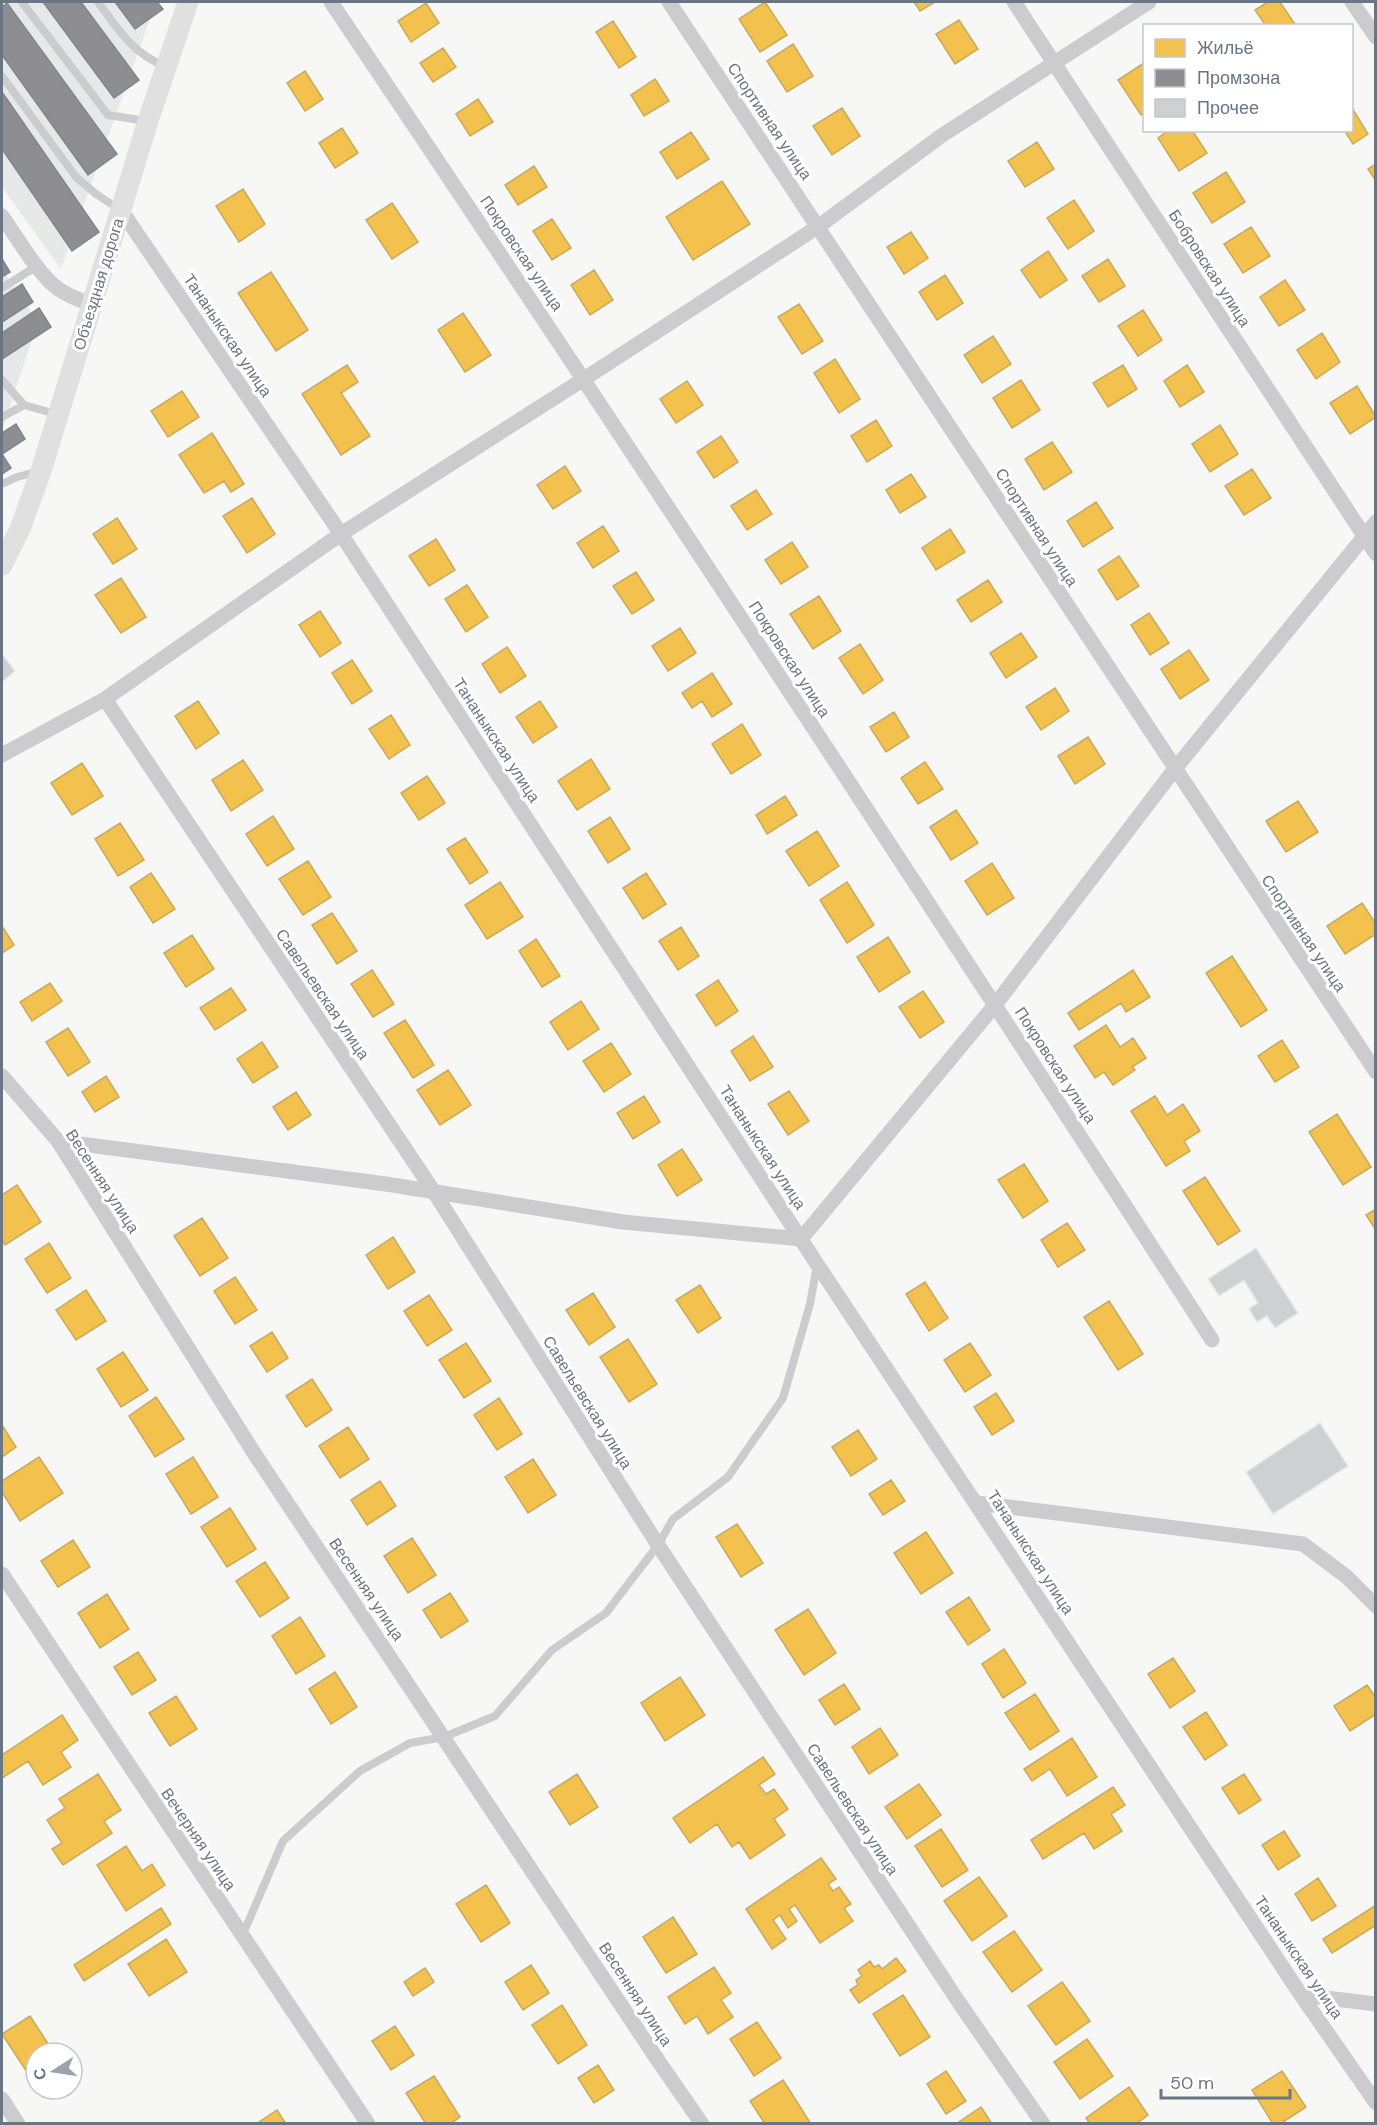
<svg xmlns="http://www.w3.org/2000/svg" width="1377" height="2125" font-family="'DM Sans',sans-serif">
<rect width="100%" height="100%" fill="#f7f7f6"/>
<!-- built -->
<path fill="#e7e9e9" d="M2 2H150L154 8 61 269 2 187Z
M2 269 38 322 2 430Z"/>
<!-- homes -->
<path fill="#f2c14e" stroke="#c9aa5e" stroke-width="1.5" d="M765 2 787 35 760 52 739 19Z
M914 2H935L920 11Z
M1268 2H1280L1296 26H1266L1255 10Z
M426 3 439 23 411 42 398 21Z
M959 20 978 49 955 64 936 34Z
M613 21 636 57 619 68 596 32Z
M793 44 813 76 787 92 767 61Z
M443 48 456 67 433 82 420 63Z
M1144 63V113L1141 115 1118 80Z
M305 71 323 99 305 111 287 83Z
M655 79 669 101 644 116 631 95Z
M478 99 493 122 470 136 456 114Z
M842 108 860 136 832 155 813 126Z
M1352 108 1368 134 1353 144 1344 130H1352Z
M342 128 358 153 335 168 319 143Z
M1169 130H1192L1207 153 1179 171 1158 138Z
M691 132 709 159 677 179 660 152Z
M1037 142 1054 169 1025 187 1008 161Z
M1376 164V181L1368 169Z
M534 166 547 187 518 205 505 185Z
M1226 172 1245 202 1212 223 1193 193Z
M722 181 750 224 693 260 666 217Z
M243 189 265 224 239 242 216 206Z
M1074 200 1094 231 1068 249 1047 218Z
M392 203 418 242 392 259 366 220Z
M552 219 571 248 552 260 533 231Z
M1251 227 1270 256 1243 273 1224 244Z
M911 232 928 258 904 274 887 247Z
M1048 251 1067 280 1040 298 1021 270Z
M1108 259 1125 286 1099 302 1082 276Z
M594 270 613 300 590 315 571 285Z
M271 272 308 330 276 351 238 293Z
M945 275 963 303 937 320 919 292Z
M1285 280 1305 310 1279 326 1260 297Z
M799 304 823 341 802 354 778 317Z
M1143 310 1162 340 1138 356 1118 326Z
M463 313 491 355 465 372 438 330Z
M1322 333 1340 362 1316 379 1297 350Z
M993 336 1011 364 982 383 964 355Z
M835 359 860 399 839 413 814 373Z
M347 365 358 382 341 393 370 436 341 455 302 394Z
M1123 365 1137 389 1108 407 1093 383Z
M1187 365 1204 392 1180 407 1164 381Z
M1021 380 1040 410 1012 428 993 398Z
M687 381 703 405 676 423 660 399Z
M1357 386 1376 417 1350 434 1330 403Z
M182 391 199 417 168 437 151 411Z
M876 420 892 446 867 462 851 436Z
M1220 425 1238 454 1210 472 1192 444Z
M212 433 244 484 231 492 224 481 204 493 179 455Z
M721 436 738 462 714 478 697 452Z
M1052 442 1072 472 1044 490 1025 459Z
M565 466 581 491 553 509 537 485Z
M1252 469 1271 498 1244 515 1225 486Z
M911 474 926 497 900 513 886 490Z
M756 490 772 514 747 530 731 506Z
M252 498 275 534 247 553 223 516Z
M1096 502 1113 528 1083 547 1067 521Z
M117 518 137 549 113 564 93 534Z
M603 526 619 551 593 568 577 543Z
M950 529 965 552 936 570 922 548Z
M436 539 455 570 429 586 409 556Z
M792 542 808 567 781 584 765 560Z
M1119 556 1139 586 1117 600 1098 570Z
M636 572 654 600 632 614 613 586Z
M121 578 146 617 121 633 95 595Z
M988 580 1002 602 971 622 957 600Z
M467 585 488 617 466 632 445 599Z
M819 596 841 631 813 649 790 614Z
M320 611 341 643 320 657 299 625Z
M1149 613 1169 643 1150 655 1131 625Z
M680 628 696 653 668 671 652 646Z
M1021 633 1037 657 1006 678 990 653Z
M860 644 883 680 863 694 839 658Z
M507 647 526 676 500 693 482 664Z
M1189 650 1209 680 1180 699 1161 669Z
M352 660 372 691 352 704 332 673Z
M712 673 732 704 712 717 702 701 692 708 682 693Z
M1055 688 1069 711 1041 730 1026 707Z
M198 701 219 733 196 749 175 716Z
M540 701 557 727 533 743 516 717Z
M894 712 909 737 886 752 870 727Z
M391 715 410 745 389 759 369 729Z
M742 724 761 755 731 774 712 744Z
M1088 737 1105 764 1075 784 1058 756Z
M591 759 610 789 577 810 558 781Z
M243 760 263 790 231 811 212 780Z
M925 762 943 789 918 804 901 778Z
M82 763 103 796 72 815 51 783Z
M427 776 445 803 419 820 401 793Z
M785 796 797 815 767 834 756 815Z
M1298 801 1318 832 1286 852 1266 821Z
M956 810 978 843 951 860 930 827Z
M273 816 294 849 267 866 246 834Z
M610 817 630 849 608 863 588 831Z
M120 823 144 860 118 876 95 839Z
M817 831 839 866 809 886 786 851Z
M465 838 488 872 470 884 447 849Z
M308 861 331 897 303 915 279 879Z
M992 863 1014 898 987 915 965 881Z
M151 873 175 909 153 923 130 887Z
M646 873 666 904 643 919 623 888Z
M500 882 523 917 487 939 465 905Z
M847 882 874 925 847 943 820 900Z
M1362 903 1376 924V934L1345 954 1327 926Z
M332 913 357 951 337 964 312 925Z
M2 926 14 945 2 953Z
M681 927 699 956 678 970 659 941Z
M192 935 214 969 186 987 164 953Z
M888 937 910 972 879 992 857 957Z
M536 939 560 976 542 987 519 951Z
M1232 956 1267 1010 1241 1027 1206 973Z
M372 970 394 1004 373 1017 351 984Z
M1133 970 1150 997 1126 1012 1121 1003 1079 1030 1068 1013Z
M718 980 738 1011 716 1026 696 995Z
M50 983 62 1001 32 1021 20 1002Z
M231 988 246 1010 215 1030 200 1008Z
M923 991 944 1022 920 1038 899 1007Z
M581 1001 599 1029 568 1050 550 1022Z
M405 1020 434 1065 413 1078 384 1033Z
M1106 1025 1120 1047 1133 1038 1146 1058 1132 1067 1135 1070 1113 1085 1104 1072 1095 1078 1074 1046Z
M68 1028 90 1062 68 1076 46 1042Z
M753 1036 773 1067 750 1081 731 1051Z
M1282 1040 1299 1067 1275 1082 1258 1056Z
M262 1042 278 1067 253 1083 237 1059Z
M611 1043 631 1074 604 1092 583 1061Z
M448 1070 471 1105 440 1125 417 1090Z
M106 1076 119 1097 95 1112 82 1092Z
M789 1091 809 1121 788 1135 768 1104Z
M296 1092 311 1115 288 1130 273 1107Z
M644 1096 660 1122 633 1139 617 1113Z
M1155 1096 1167 1115 1183 1104 1200 1131 1184 1141 1190 1151 1166 1166 1131 1111Z
M1337 1114 1371 1167 1343 1185 1309 1132Z
M682 1149 702 1180 677 1196 658 1165Z
M1024 1164 1048 1201 1023 1218 998 1180Z
M1205 1177 1240 1231 1218 1245 1183 1191Z
M17 1185 41 1222 5 1245 2 1239V1195Z
M1376 1209V1230L1366 1215Z
M202 1218 228 1258 200 1276 174 1236Z
M1067 1223 1085 1250 1058 1267 1041 1240Z
M393 1237 415 1272 388 1289 366 1255Z
M49 1243 71 1278 47 1293 25 1259Z
M235 1277 257 1310 235 1324 214 1291Z
M925 1282 948 1318 929 1331 906 1294Z
M700 1285 721 1318 698 1333 676 1300Z
M86 1290 106 1321 76 1340 56 1310Z
M593 1293 615 1327 589 1345 566 1310Z
M429 1295 452 1330 427 1346 404 1311Z
M1109 1301 1143 1354 1118 1370 1084 1317Z
M272 1332 288 1358 267 1372 250 1346Z
M628 1339 657 1384 629 1402 600 1357Z
M466 1343 491 1381 464 1398 439 1360Z
M970 1343 991 1375 965 1392 944 1360Z
M123 1352 148 1390 121 1407 97 1369Z
M312 1379 332 1410 306 1427 286 1396Z
M996 1393 1014 1421 992 1435 974 1407Z
M156 1397 184 1439 155 1457 129 1416Z
M499 1398 522 1434 497 1450 474 1415Z
M2 1425 16 1447 2 1457Z
M348 1427 369 1459 340 1478 319 1446Z
M858 1430 877 1459 851 1476 832 1447Z
M39 1457 63 1493 20 1521 2 1492V1481Z
M193 1457 218 1497 191 1514 166 1474Z
M533 1459 556 1495 528 1513 505 1477Z
M891 1480 905 1501 883 1515 869 1494Z
M380 1481 396 1506 367 1525 351 1500Z
M230 1508 256 1549 227 1567 201 1527Z
M737 1524 763 1563 741 1577 716 1537Z
M926 1532 953 1573 921 1594 894 1553Z
M412 1538 436 1575 408 1593 384 1556Z
M73 1540 90 1567 58 1587 41 1561Z
M265 1562 289 1598 260 1617 236 1581Z
M450 1593 468 1621 441 1638 423 1610Z
M107 1594 129 1629 100 1648 78 1613Z
M969 1597 990 1630 968 1645 946 1612Z
M808 1609 836 1653 804 1675 775 1630Z
M300 1617 325 1656 296 1674 272 1636Z
M1004 1649 1026 1683 1003 1698 982 1664Z
M138 1652 156 1680 132 1695 114 1667Z
M1173 1658 1195 1691 1170 1708 1148 1674Z
M335 1672 357 1707 331 1724 309 1689Z
M680 1677 705 1715 665 1741 641 1703Z
M844 1684 860 1709 835 1725 819 1700Z
M1367 1685 1376 1698V1714L1350 1731 1334 1706Z
M1035 1694 1059 1731 1030 1750 1005 1713Z
M176 1696 197 1729 170 1746 149 1713Z
M1206 1712 1227 1745 1205 1760 1183 1727Z
M62 1715 78 1740 61 1752 71 1767 43 1785 28 1761 2 1778V1755Z
M880 1728 898 1755 869 1774 852 1747Z
M1072 1738 1097 1777 1067 1796 1050 1769 1032 1781 1024 1769Z
M763 1757 775 1774 759 1785 766 1794 774 1789 788 1809 774 1819 785 1835 750 1859 739 1842 732 1847 717 1824 690 1843 673 1818Z
M98 1774 121 1810 104 1821 112 1833 63 1865 52 1849 62 1843 47 1820 65 1808 59 1799Z
M577 1774 598 1807 570 1825 549 1792Z
M1244 1774 1261 1800 1239 1814 1222 1788Z
M919 1784 941 1815 907 1839 885 1807Z
M1113 1787 1125 1805 1111 1814 1122 1831 1094 1849 1084 1833 1043 1859 1031 1840Z
M941 1829 968 1870 942 1887 915 1846Z
M1284 1831 1300 1856 1278 1870 1262 1845Z
M126 1846 142 1871 152 1864 165 1885 126 1911 97 1865Z
M821 1858 836 1879 828 1884 833 1891 839 1887 851 1904 844 1908 853 1921 820 1943 795 1905 789 1909 797 1921 788 1928 780 1915 773 1920 786 1939 772 1949 746 1909Z
M979 1877 1007 1916 972 1941 944 1901Z
M1318 1878 1336 1906 1312 1921 1295 1894Z
M486 1885 510 1923 481 1942 456 1904Z
M1376 1905V1925L1332 1953 1323 1939Z
M161 1908 171 1924 84 1981 74 1965Z
M673 1917 697 1954 666 1973 643 1937Z
M1014 1931 1042 1970 1012 1992 983 1952Z
M166 1939 187 1972 149 1996 128 1964Z
M896 1958 906 1971 859 2003 850 1990 858 1985 856 1980 862 1976 858 1970 870 1961 874 1967 879 1965 882 1969Z
M531 1965 549 1993 523 2010 505 1982Z
M714 1967 731 1993 721 2000 733 2017 708 2034 697 2016 685 2024 668 1997Z
M425 1968 434 1982 413 1996 404 1982Z
M1062 1982 1090 2021 1056 2045 1028 2006Z
M903 1995 930 2037 900 2056 873 2014Z
M562 2005 587 2045 558 2064 532 2025Z
M30 2016 54 2053H36V2086L2 2034Z
M757 2022 781 2058 754 2076 730 2039Z
M395 2026 414 2055 391 2070 372 2041Z
M1087 2039 1113 2076 1080 2099 1054 2062Z
M598 2065 614 2090 594 2103 578 2078Z
M946 2071 966 2101 946 2114 927 2084Z
M1282 2071 1306 2107 1280 2124H1273L1252 2090Z
M434 2076 460 2117 450 2124H426L406 2093Z
M783 2080 811 2124H765L750 2101Z
M1129 2087 1148 2115 1136 2124H1090L1086 2118Z
M38 2089H54L43 2097Z
M981 2107 992 2124H956Z
M277 2110 286 2124H256Z"/>
<!-- industry -->
<path fill="#8d8d92" stroke="#82868e" stroke-width="1.5" d="M43 2H81L139 80 114 98Z
M115 2H157L163 9 135 29Z
M7 3 117 154 88 175 2 55V7Z
M2 92 99 232 72 251 2 149Z
M2 259 10 272 2 277Z
M22 284 33 302 2 322V297Z
M39 308 51 327 2 359V333Z
M16 424 25 439 2 454 11 468 2 474V433Z"/>
<!-- building -->
<path fill="#ced0d1" stroke="#e6e6e6" stroke-width="1.5" d="M2 654 15 671 2 682Z
M1256 1248 1298 1313 1275 1328 1267 1316 1257 1322 1249 1309 1258 1303 1244 1280 1219 1296 1208 1279Z
M1320 1423 1348 1466 1273 1514 1246 1472Z"/>
<g fill="none" stroke-linecap="round" stroke-linejoin="round">
<!-- service -->
<path stroke="#ccccce" stroke-width="8" d="M22 2 108 115 146 121
M98 2C118 29 131 52 164 66
M2 76 76 177 96 194 119 209
M2 288 37 266
M2 380 24 405
M2 417 24 405 56 414
M2 484 17 477 36 472
M243 1934 283 1841 360 1771 410 1743 444 1737 495 1716 552 1650 606 1613 658 1545 673 1519 728 1477 783 1398 810 1304 817 1265"/>
<!-- minor -->
<path stroke="#ccccce" stroke-width="15" d="M331 2C629 445 922 891 1212 1340
M669 2C906 357 1138 716 1376 1072
M1014 2 1376 554
M1352 2 1376 37
M121 210 341 534 817 1264 1301 1995 1376 2103
M2 216C16 236 38 274 57 288 68 296 79 300 91 304
M105 699 434 1192 658 1545 958 2001 1043 2124
M2 755 105 699 341 534 584 379 819 226 941 136 1149 2
M2 1076 58 1141 254 1453 659 2062 702 2124
M58 1141 386 1184 623 1222 801 1239 995 1005 1174 770 1376 522
M977 1503 1303 1544 1347 1577 1376 1606
M2 1574 368 2124
M1301 1995 1376 2004
M2 2099 18 2124"/>
<!-- secondary -->
<path stroke="#e0e0e1" stroke-width="21" d="M2 565 20 529 41 471 148 121 188 2"/>
</g>
<g text-anchor="middle" stroke-width="6" stroke-linejoin="round" paint-order="stroke">
<!-- street labels -->
<g font-size="16" fill="#697684" stroke="#fff">
<text transform="translate(770 121) rotate(56)" y="6">Спортивная улица</text>
<text transform="translate(522 253) rotate(56)" y="6">Покровская улица</text>
<text transform="translate(1210 268) rotate(57)" y="6">Бобровская улица</text>
<text transform="translate(98 284) rotate(-73)" y="6">Объездная дорога</text>
<text transform="translate(228 335) rotate(56)" y="6">Тананыкская улица</text>
<text transform="translate(1037 527) rotate(57)" y="6">Спортивная улица</text>
<text transform="translate(790 659) rotate(57)" y="6">Покровская улица</text>
<text transform="translate(497 740) rotate(57)" y="6">Тананыкская улица</text>
<text transform="translate(1304 933) rotate(56)" y="6">Спортивная улица</text>
<text transform="translate(323 994) rotate(56)" y="6">Савельевская улица</text>
<text transform="translate(1056 1065) rotate(57)" y="6">Покровская улица</text>
<text transform="translate(763 1147) rotate(57)" y="6">Тананыкская улица</text>
<text transform="translate(103 1181) rotate(57)" y="6">Весенняя улица</text>
<text transform="translate(588 1402) rotate(58)" y="6">Савельевская улица</text>
<text transform="translate(1031 1552) rotate(57)" y="6">Тананыкская улица</text>
<text transform="translate(367 1589) rotate(56)" y="6">Весенняя улица</text>
<text transform="translate(853 1809) rotate(57)" y="6">Савельевская улица</text>
<text transform="translate(199 1839) rotate(56)" y="6">Вечерняя улица</text>
<text transform="translate(1299 1957) rotate(56)" y="6">Тананыкская улица</text>
<text transform="translate(636 1994) rotate(57)" y="6">Весенняя улица</text>
</g>
</g>
<!-- border -->
<rect width="1377" height="2125" fill="none" stroke="#697684" stroke-width="6"/>
<!-- legend -->
<rect x="1143" y="24" width="210" height="108" fill="#ffffff" stroke="#c3c8ce" stroke-width="1.5"/>
<rect x="1155" y="39" width="30" height="18" fill="#f2c14e" stroke="#c3c8ce" stroke-width="1.5"/>
<text x="1197" y="54" font-size="18" fill="#697684">Жильё</text>
<rect x="1155" y="69" width="30" height="18" fill="#8d8d92" stroke="#c3c8ce" stroke-width="1.5"/>
<text x="1197" y="84" font-size="18" fill="#697684">Промзона</text>
<rect x="1155" y="99" width="30" height="18" fill="#ced0d1" stroke="#c3c8ce" stroke-width="1.5"/>
<text x="1197" y="114" font-size="18" fill="#697684">Прочее</text>
<!-- north arrow -->
<g transform="translate(54 2071) rotate(258)"><circle r="28" fill="#ffffff" stroke="#c3c8ce" stroke-width="1.5"/>
<path d="M0-4.5L10 22L0 15L-10 22Z" fill="#9ba3ac"/>
<text y="-9" font-size="16" font-weight="bold" text-anchor="middle" fill="#697684">С</text>
</g>
<!-- scale -->
<path d="M1161 2089v9h129v-9" fill="none" stroke="#697684" stroke-width="3"/>
<text x="1170" y="2089" font-size="18" fill="#697684" stroke="#ffffff" stroke-width="4.5" paint-order="stroke">50 m</text>
</svg>
